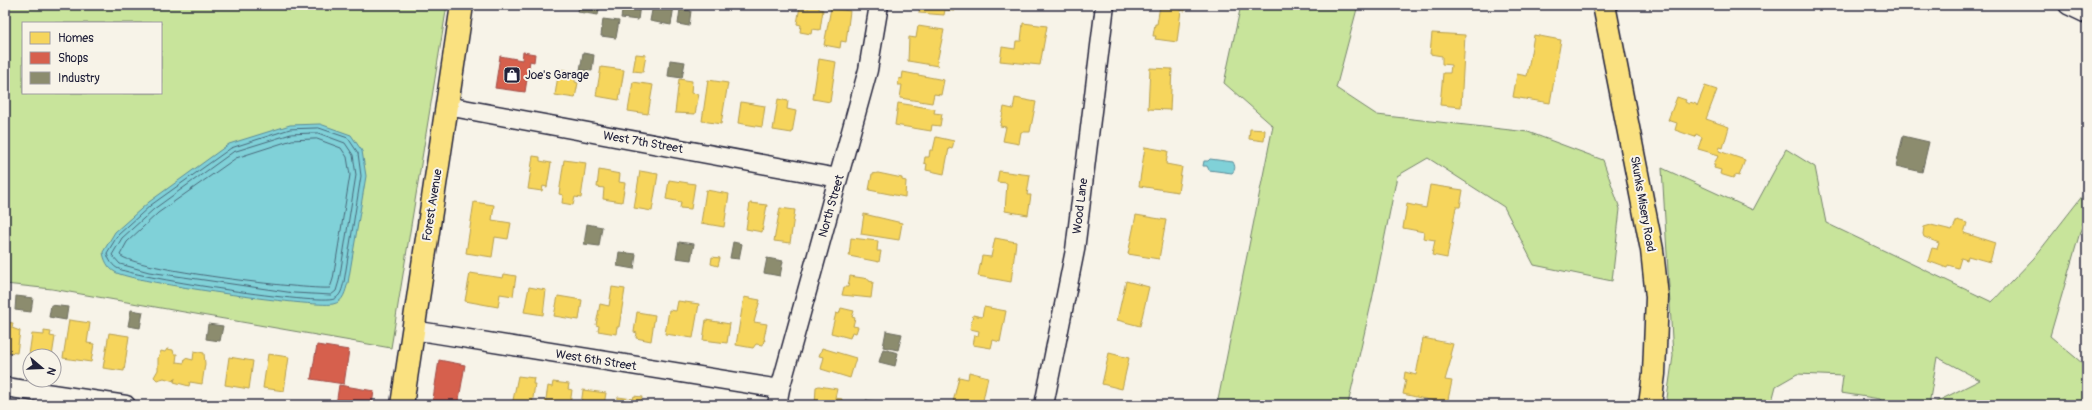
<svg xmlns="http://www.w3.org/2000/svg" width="2092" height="410" font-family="Pangolin,sans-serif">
<rect width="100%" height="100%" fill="#f7f3e8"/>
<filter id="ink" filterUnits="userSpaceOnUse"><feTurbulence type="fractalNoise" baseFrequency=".025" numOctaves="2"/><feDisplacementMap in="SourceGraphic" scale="8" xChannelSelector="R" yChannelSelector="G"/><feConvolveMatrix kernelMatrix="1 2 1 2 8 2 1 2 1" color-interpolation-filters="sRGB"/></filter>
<g filter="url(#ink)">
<!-- green -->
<path fill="#c8e49b" stroke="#75836b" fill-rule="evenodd" d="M5 5H447L391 348 52 289 5 284ZM23 23H161V93H23Z
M1241 5H1358L1336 88 1377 115 1528 132 1603 160 1620 209 1612 281 1534 265 1504 207 1428 158 1397 176 1372 300 1348 404 1351 405H1217L1273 126 1224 83Z
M1786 149 1815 167 1826 223 1992 302 2034 258 2087 190V208L2050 336 2082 363 2087 365V405H1930L1980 380 1937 357 1929 405H1885L1880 399 1841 393 1843 376 1797 374 1776 386 1771 405H1666L1673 356 1662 168 1753 210Z"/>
<!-- water -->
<path fill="#80d1d8" stroke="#5a8b99" d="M320 124 351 135 362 151 366 176 348 283C345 291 344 302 333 304 315 308 130 282 115 272 108 268 104 260 103 252L115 232 149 202 229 144 290 125Z
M1210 159 1233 162C1235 166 1236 169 1232 173L1209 170 1207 166H1203L1204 161H1208Z"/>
<!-- homes -->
<path fill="#f6d55c" stroke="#b69f52" d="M809 5H819V9L823 10 820 30 812 29 811 34 800 32 801 25 797 24 800 6 809 8Z
M920 5H955L954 11 945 10 944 15 919 13Z
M1170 5H1186L1185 11 1181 10 1177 42 1155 39 1156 36H1153L1155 24H1157L1160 6 1170 7Z
M831 8 850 11 846 42 841 41 840 48 824 45Z
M1023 23 1047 26 1040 65 1000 61 1002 47 1015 49 1016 41H1021Z
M918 26 944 30 937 62 938 66 908 61 909 37 916 38Z
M1432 33 1465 35 1461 107 1440 105 1443 73H1450L1451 65 1442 64V56L1430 54Z
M1534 35 1561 40 1550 103 1513 97 1517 74 1527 76Z
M636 54 646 55 643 72 633 71Z
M819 59 836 62 830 102 813 99Z
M601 67 624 70 619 100 596 96Z
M1150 68 1172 69 1170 110 1148 109Z
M559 69 576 72 575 82 578 83 575 98 555 95Z
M903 72 944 80 941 95 934 94 932 103 900 98 902 85H898L899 78 902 79Z
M679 79 692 81 691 93 699 94 695 114 675 113Z
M708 80 728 83 721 124 702 121Z
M633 82 653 85 648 114 628 111Z
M1705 86 1717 90 1706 119 1729 127 1723 148 1720 147 1719 151 1745 160 1739 176 1735 175 1733 178 1720 174 1721 170 1714 168 1715 165H1713L1719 155 1698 149 1702 137 1696 134 1695 137 1675 130 1677 123 1668 120 1677 97 1686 100 1685 102 1689 104 1690 102 1696 104 1697 106Z
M1015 98 1036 102 1030 132H1021L1019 144 1003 141 1006 127 1000 126 1004 107 1013 109Z
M778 99 788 101 787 109 796 111 792 133 773 130Z
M741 102 765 106 762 127 738 123Z
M898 103 935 109 934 113 942 114 940 126 932 125 931 131 895 125Z
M1250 129 1265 130 1264 141 1249 139Z
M936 137 954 141 952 149 949 148 944 174 926 170 927 164 924 163 925 157H929L930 150H933Z
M1145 147 1168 151 1166 164 1182 167 1178 192 1139 186Z
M533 156 540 157V161L551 163 547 187 543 186 542 191 528 189Z
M564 160 586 163 581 198 575 197 573 205 562 203 563 195 559 194Z
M599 170 620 174 619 182 625 183 622 202 603 199 604 188 597 187Z
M640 171 658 174 652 211 634 208Z
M999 171 1030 175 1027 195H1031L1028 215 1005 211 1007 183 997 182Z
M878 173 902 178V180L906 181 905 197 869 190 872 174Z
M669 180 695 184 691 209 680 208 681 202 666 199Z
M1430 185 1463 190 1460 207H1456L1447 258 1432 255 1435 240 1423 238 1424 232 1403 228 1407 204 1426 208Z
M706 190 729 194 724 227 701 223Z
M474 202 494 205 492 220 511 223 508 239 495 237 492 257 466 253Z
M750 203 767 205 762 232 746 229Z
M780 208 795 210 790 243 774 241Z
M864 214 902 223 899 240 861 234Z
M1136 215 1166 220 1159 259 1128 254Z
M1957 220 1967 223 1964 233 1995 243 1990 262 1968 256 1967 260 1961 258 1958 268 1948 265 1947 268 1928 261 1932 248 1937 249 1939 243 1924 237 1923 234 1924 227 1931 225 1952 230Z
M851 238 878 241 877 251H881L879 262 849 256Z
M995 238 1016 242 1011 282 978 276 982 256 991 257Z
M712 257 720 258 718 266 711 264Z
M470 273 503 278 504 274 516 276 513 296 500 294 498 307 465 301Z
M850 276 869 279V281L873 282 871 298 842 295 844 287H848Z
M1126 281 1149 287 1140 326 1117 320Z
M529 287 546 290 543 315 524 312Z
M612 287 625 289 619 327H617L616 334 598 331 599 326 596 325 600 304 609 306Z
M558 296 582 300 579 320 554 316Z
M744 297 760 300 754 322 767 324 764 338 765 341 764 340 763 345 756 344 753 348 736 345Z
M678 301 699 304 693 338 665 334 669 310 676 311Z
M984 307 1006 311 1000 342 993 340 991 348 973 345 975 335 978 336 979 331 970 329 973 315 982 317Z
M841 308 854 311 852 317 855 318 853 326 858 327 856 333 852 332 850 338 831 333 836 313 839 314Z
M637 312 655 315 651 341 636 338 637 333 634 332Z
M69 320 90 323 87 343 94 344 91 362 63 358Z
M706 320 730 324 727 343 703 340Z
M5 322 13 323 12 328 20 331 17 353 8 352 5 353Z
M44 331 51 332 50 336 55 337 52 356 29 355 32 334 44 335Z
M109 333 129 336 124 371 103 368Z
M1423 338 1453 344 1450 355 1452 356 1445 380 1452 381 1447 404 1403 394 1406 380 1404 379 1405 372 1416 375Z
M822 348 856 358 850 378 821 369 824 357 819 356Z
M167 349 173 350 174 354H177L176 362 184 363 185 358 193 360 194 351 204 353 205 364 202 384 190 382 189 386 174 382 175 378 174 381 164 378 157 380 154 377 158 370V358L161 351 165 352Z
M1109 353 1129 358 1122 389 1102 384Z
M268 354 289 357 284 391 263 388Z
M229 357 253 361 249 389 225 385Z
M969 372 988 377 982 405H967L953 402 959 377 968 379Z
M518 376 534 378 533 384H535L532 405H512Z
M553 382 569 384 568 389 572 390 570 405H545L548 386 552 387Z
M819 386 837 389 835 398 842 399 841 405H815L816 387Z
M583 390 606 393 604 405H581Z
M634 396 642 397 641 405H617L618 397 633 399Z"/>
<!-- shops -->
<path fill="#d6604d" stroke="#a04d48" d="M523 52 535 54 534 62 530 61 525 92 495 88 500 56 522 60Z
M317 345 349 350 344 384 311 379Z
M439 360 465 365 458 405H432Z
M339 385 374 391 372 405H336Z"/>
<!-- industry -->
<path fill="#8c8c6e" stroke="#6c6c5f" d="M579 5H600L598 15 578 12Z
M623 5H640L638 20 621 18Z
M653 5 674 6 671 25 650 21Z
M717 5H730L729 9 716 8Z
M829 5H846V9Z
M680 9 691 11 689 26 678 24Z
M603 19 619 21 616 38 601 36Z
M583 53 594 55 592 71 580 70Z
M670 60 685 62 682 78 668 76Z
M1903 136 1929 142 1922 172 1896 166Z
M587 224 602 227 599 246 584 244Z
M679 242 694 244 691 260 676 258Z
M733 242 742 244 739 259 730 258Z
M619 252 636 254 634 269 617 266Z
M767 258 783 261 780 276 764 273Z
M16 296 33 298 31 312 15 310Z
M51 305 68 307 66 320 49 317Z
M131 310 143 312 140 328 128 326Z
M208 324 223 326 220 341 206 339Z
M886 331 902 334 898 350 883 347Z
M883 349 898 353 895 366 879 362Z
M866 400 882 403V405H865Z"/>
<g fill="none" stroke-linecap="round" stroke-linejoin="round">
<!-- shore -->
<path stroke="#48687a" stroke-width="1" d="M319 128 348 138 358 153 361 176 344 282C342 289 341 296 334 299 319 306 139 278 119 269 113 267 108 259 107 253L118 235 151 205 231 148 290 129Z
M318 133 345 143 353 155 356 175 339 281 336 291 331 295 294 293 149 272 120 264 112 255 122 238 154 209 233 152 291 134Z
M317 139 341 148 347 157 350 175 333 279 330 288C305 290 132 269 120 255L127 242 158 213 236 158 292 140Z"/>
<!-- minor casing -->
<g stroke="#22223b" stroke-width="21">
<path id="minor" d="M2068 5 2087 14
M447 106 838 178
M413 330 780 389
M5 387 126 405
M777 405 780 389 868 70 879 5
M1044 405 1075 250 1105 5"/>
</g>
<!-- major casing -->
<g stroke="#22223b" stroke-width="25">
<path id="major" d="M1604 5 1652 250 1657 297 1654 374 1650 405
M402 405 462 5"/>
</g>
<!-- minor -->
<use href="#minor" stroke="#f7f3e8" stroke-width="18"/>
<!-- major -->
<use href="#major" stroke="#fae180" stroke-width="22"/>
</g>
</g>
<!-- icons -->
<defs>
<g id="shop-square" transform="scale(0.9)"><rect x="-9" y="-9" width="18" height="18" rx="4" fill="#22223b" stroke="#f7f3e8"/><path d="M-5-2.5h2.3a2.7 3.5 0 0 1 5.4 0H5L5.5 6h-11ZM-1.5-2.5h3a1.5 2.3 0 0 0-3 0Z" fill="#fff"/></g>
</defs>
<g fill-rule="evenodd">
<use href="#shop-square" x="512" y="75"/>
</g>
<g text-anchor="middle" stroke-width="4" stroke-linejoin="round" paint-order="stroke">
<!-- poi labels -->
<g font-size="12" fill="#22223b" stroke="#f7f3e8" text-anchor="start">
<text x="525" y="79">Joe's Garage</text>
</g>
<!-- street labels -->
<g font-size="12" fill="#22223b" stroke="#f7f3e8">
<text transform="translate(643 142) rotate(10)" y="4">West 7th Street</text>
<text transform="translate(1643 204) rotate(80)" y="4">Skunks Misery Road</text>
<text transform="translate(432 205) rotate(-81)" y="4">Forest Avenue</text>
<text transform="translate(831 206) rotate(-74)" y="4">North Street</text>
<text transform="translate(1080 206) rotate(-83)" y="4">Wood Lane</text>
<text transform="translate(596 360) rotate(9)" y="4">West 6th Street</text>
</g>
</g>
<!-- margin -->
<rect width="2092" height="410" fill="none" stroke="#f7f3e8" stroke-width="20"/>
<rect x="10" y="10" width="2072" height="390" fill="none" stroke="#22223b" stroke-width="1.5" filter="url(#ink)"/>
<!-- legend -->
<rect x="22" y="22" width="140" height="72" fill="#f7f3e8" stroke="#a29fa3"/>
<rect x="30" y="32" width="20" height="12" fill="#f6d55c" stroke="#a29fa3"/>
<text x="58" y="42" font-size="12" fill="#22223b">Homes</text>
<rect x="30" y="52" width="20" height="12" fill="#d6604d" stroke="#a29fa3"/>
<text x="58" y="62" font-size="12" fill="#22223b">Shops</text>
<rect x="30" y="72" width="20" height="12" fill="#8c8c6e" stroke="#a29fa3"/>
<text x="58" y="82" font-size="12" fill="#22223b">Industry</text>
<!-- north arrow -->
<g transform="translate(42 368) rotate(109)"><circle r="19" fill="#f7f3e8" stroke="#a29fa3"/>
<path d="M0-3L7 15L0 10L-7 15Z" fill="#22223b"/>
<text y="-6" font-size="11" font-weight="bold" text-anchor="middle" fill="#22223b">N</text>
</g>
</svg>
